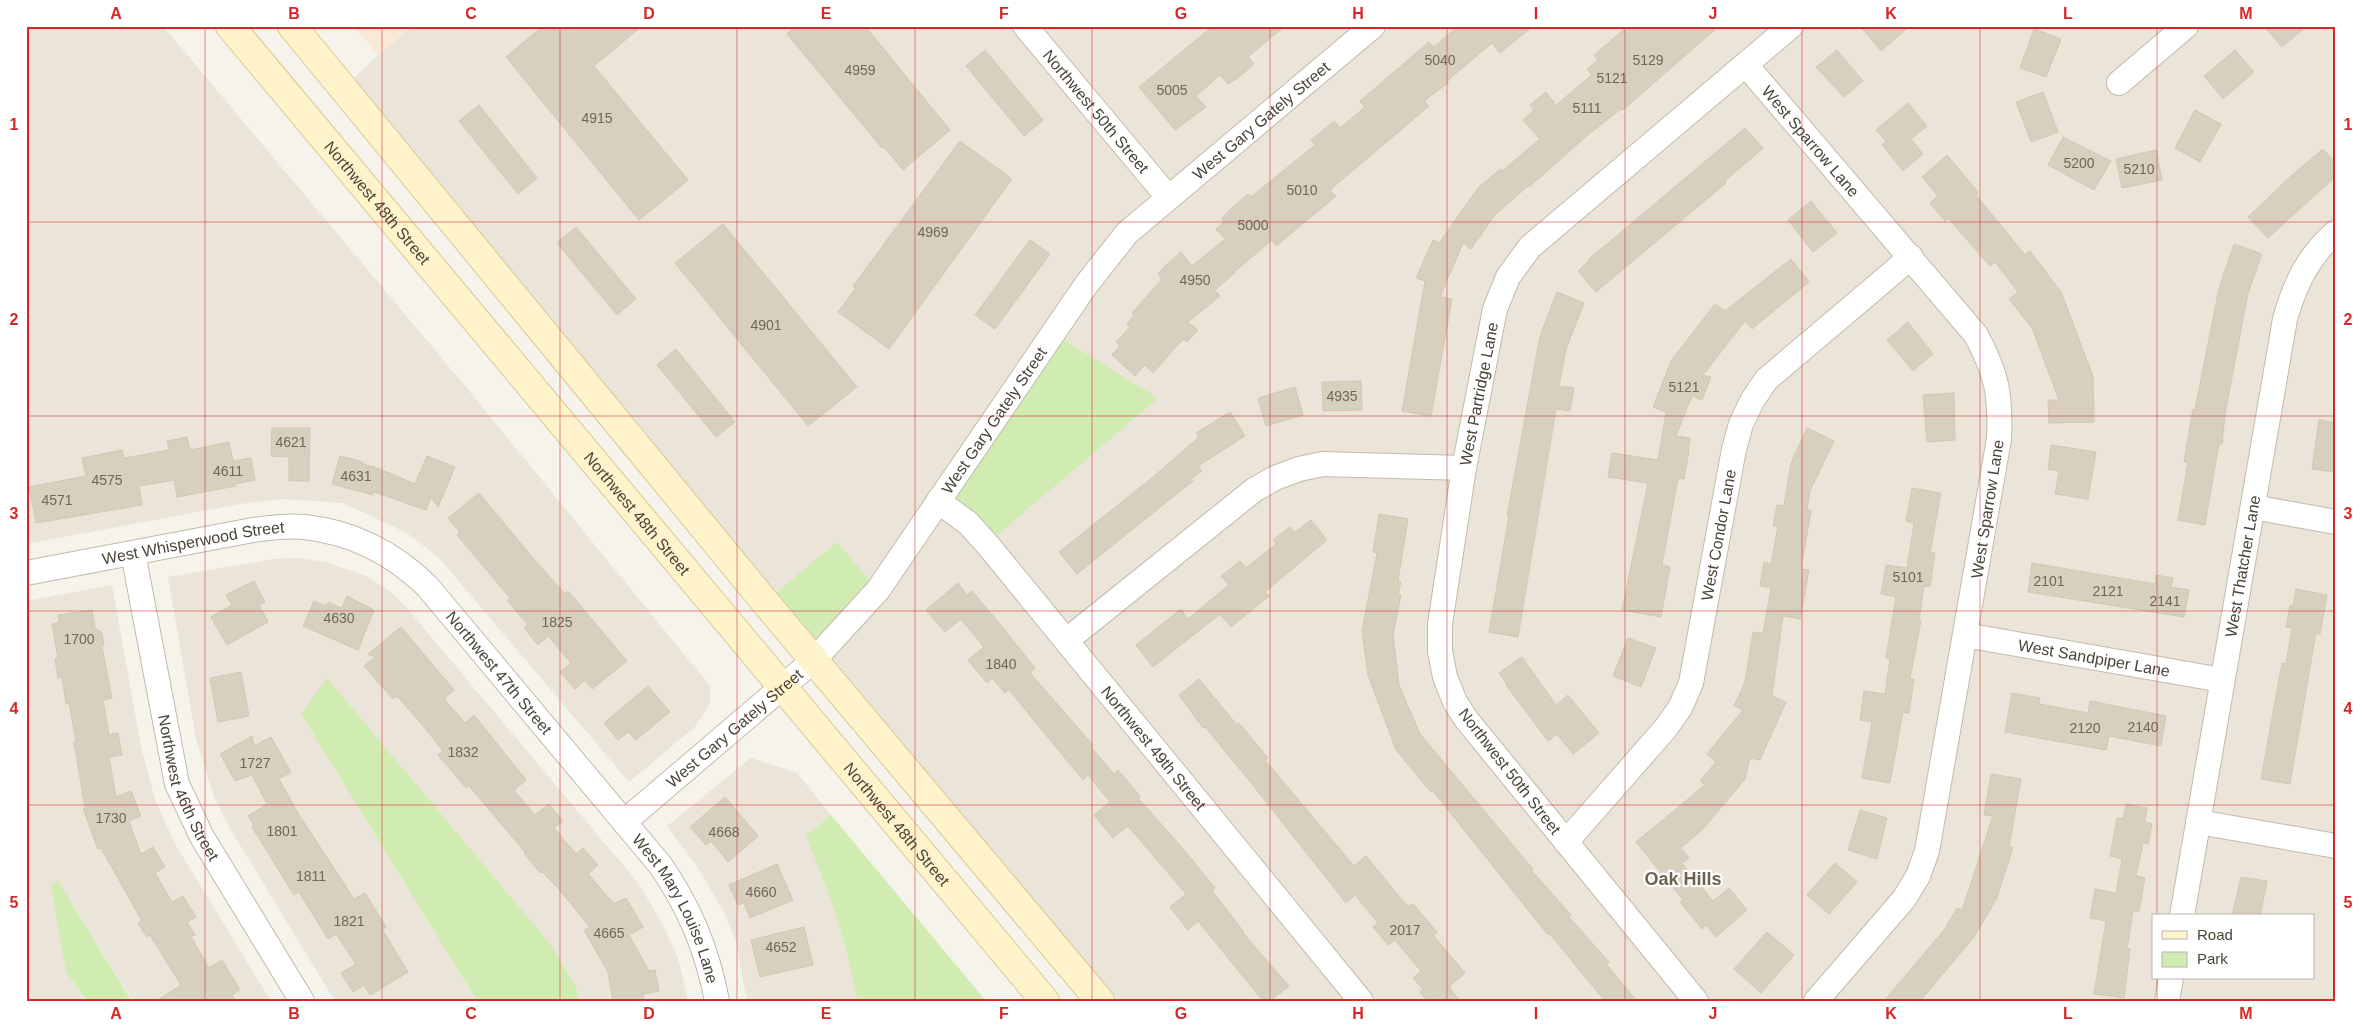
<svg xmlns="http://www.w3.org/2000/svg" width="2362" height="1027" font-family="Arial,sans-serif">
<rect width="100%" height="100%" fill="#f6f3eb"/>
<!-- residential -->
<path fill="#eae5d8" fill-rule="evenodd" d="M26 26H163L461 381 710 686V703L695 727 629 782 439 558 407 533 343 503 283 499 240 504 26 544Z
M413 26H2336V1001H1100L765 602 343 89 378 55ZM2153 916H2313V978H2153Z
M299 558 326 562 366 576 391 592 406 607 639 884 661 921 678 958 688 1001H579L577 989 301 714 477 1001H335L229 827 214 797 196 739 168 577 273 559Z
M112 585 141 747 155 799 175 844 271 1001H133L58 881 66 972 87 1001H26V601Z
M751 758 797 773 831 815 807 836 831 896 852 968 857 1001H747L736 942 726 916 697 866 667 826Z"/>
<!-- commercial -->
<path fill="#f8ead6" d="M354 26H413L378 55Z"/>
<!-- green -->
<path fill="#d1ecb2" d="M1053 333 1158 398 987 544 938 501Z
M837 542 878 590 814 660 765 602Z
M327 678 551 945 577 989 579 1001H477L301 714Z
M831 815 986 1001H857C848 943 828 890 806 836Z
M58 881 132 1001H133H87L66 972 51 884Z"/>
<!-- building -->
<path fill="#d8cfbf" stroke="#d4c7b2" d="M543 26H642L594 66 688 180 639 220 506 57Z
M796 26H865L950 130 903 170 884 147 882 148 787 34Z
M1213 26H1285L1248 57 1254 64 1238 78 1228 84 1220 75 1196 96 1206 107 1175 130 1139 87Z
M1458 26H1533L1500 53 1492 43 1448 80V83L1424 101 1429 106 1330 190 1336 196 1276 246 1272 240 1234 272 1235 273 1215 290 1220 296 1188 322 1198 330 1187 342 1183 339 1153 373 1145 365 1135 376 1112 355 1120 346 1116 342 1130 327 1127 324 1134 315 1132 313 1162 279 1158 274 1165 266 1181 252 1192 266 1225 239 1216 229 1224 222 1221 219 1234 206 1248 194 1251 197 1315 145 1311 140 1334 121 1340 128 1365 107 1360 101 1429 42 1434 47Z
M1628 26H1719L1623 110 1621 109 1589 134 1529 187 1528 186 1495 215 1471 249 1463 243 1440 297 1452 299 1431 416 1402 411 1425 281 1416 278 1433 240 1439 243 1478 188 1500 169 1502 171 1540 139 1523 120 1534 110 1530 105 1546 92 1556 105 1592 75 1587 69 1598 60 1594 55Z
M1860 26H1910L1881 51Z
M2264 26H2307L2282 47Z
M2034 29 2061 39 2046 77 2020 68Z
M985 50 1043 120 1024 136 966 66Z
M1837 50 1863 81 1844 97 1816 67Z
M2235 50 2254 72 2223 99 2204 76Z
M2043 92 2058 132 2031 142 2016 102Z
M1908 103 1927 126 1911 139 1923 154 1903 171 1882 145 1886 141 1876 130Z
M479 105 537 178 518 194 459 121Z
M2195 110 2221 124 2200 162 2175 148Z
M1745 128 1763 148 1725 181 1726 183 1596 292 1578 271 1590 260 1589 259Z
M2063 137 2111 161 2094 190 2048 165Z
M960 141 1012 179 889 349 838 312 856 288 853 286Z
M2323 149 2336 164V176L2268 238 2248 217 2291 176Z
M2156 150 2162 180 2122 188 2116 159Z
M1947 155 1978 192 1976 195 2025 255 2030 251 2061 292 2093 376 2094 422 2049 423 2048 400H2059L2032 328 2009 299 2018 292 1995 262 1990 266 1948 218 1945 221 1930 203 1938 196 1922 177Z
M1811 201 1837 233 1813 252 1788 220Z
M723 224 857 387 808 426 675 263Z
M576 227 636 299 617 315 557 243Z
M1030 240 1050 254 995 329 975 315Z
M2234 244 2262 254 2248 293 2225 414 2222 444H2219L2205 525 2178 520 2188 462H2184L2193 409 2195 410 2219 288Z
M1791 259 1809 282 1752 329 1745 321 1703 375 1711 377 1702 400 1692 396 1676 436 1690 438 1688 451H1689L1684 479 1678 478 1662 565 1670 567 1661 617 1622 610 1648 483 1608 477 1612 453 1658 460 1666 412 1653 407 1671 361 1715 304 1725 311Z
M1557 292 1584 303 1566 349 1559 386 1574 388 1570 411 1556 409 1518 637 1489 632 1509 516H1507L1540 336Z
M1908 322 1933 354 1913 371 1887 340Z
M676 349 735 422 716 437 657 365Z
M1361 381 1362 410 1323 411 1322 382Z
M1295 387 1303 415 1266 426 1258 398Z
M1954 393 1955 440 1927 442 1923 395Z
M1230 412 1245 436 1198 466 1202 471 1191 479 1193 481 1077 574 1059 552 1153 477 1199 437 1196 433Z
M2319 420 2336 423V472L2312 469Z
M272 428H310L309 481H289V457L271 456Z
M1807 428 1834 441 1810 491 1807 510 1811 511 1801 569 1809 570 1800 619 1783 616 1772 696 1786 702 1760 760 1750 758 1745 779 1704 828 1681 848 1689 858 1682 863 1713 901 1729 888 1747 910 1716 937 1706 925 1702 929 1680 902 1683 900 1636 842 1705 785 1700 781 1716 762 1707 754 1743 710 1734 706 1745 682 1753 632 1763 633 1771 588 1760 586 1764 562 1771 564 1778 526H1773L1777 505 1784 506 1791 463Z
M187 437 190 450 229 442 233 461 251 458 255 480 235 484 236 486 177 497 174 480 139 486 142 505 36 523 29 487 86 476 82 458 122 450 124 458 169 450 167 441Z
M2051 445 2096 452 2088 499 2055 494 2059 471 2048 469Z
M340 456 363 462V464L380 469 415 484 427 456 455 467 438 507 431 497 426 510 374 492 373 495 332 484Z
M1912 488 1941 493 1930 553H1935L1930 587 1924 586 1919 620H1921L1910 679H1914L1909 713 1903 712 1890 783 1862 778 1872 722 1860 720 1864 691 1885 694 1890 659 1886 658 1896 597 1881 594 1886 565 1907 568 1914 523 1906 521Z
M479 493 533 558 565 594 568 591 627 661 592 689 585 680 575 689 560 672 571 663 548 636 538 645 524 628 528 625 507 600 510 598 457 535 460 532 448 518Z
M1379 514 1408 519 1398 581 1401 582 1398 594 1401 595 1393 635 1399 685 1420 734 1533 869 1531 870 1571 915 1569 917 1609 962 1606 964 1637 1001H1605L1549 933 1548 935 1433 791 1431 792 1396 750 1368 675 1362 631 1377 553 1373 552Z
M1311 520 1327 540 1265 592 1269 596 1231 627 1220 614 1153 667 1136 645 1181 609 1188 619 1229 585 1221 576 1240 561 1246 568 1276 544 1273 540 1290 527 1294 533Z
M2032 563 2155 584 2156 575 2173 578 2171 587 2189 590 2184 617 2028 592Z
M254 581 265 602 259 605 268 622 227 645 211 617 232 605 226 595Z
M958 583 967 595 972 591 994 617 1035 668 1030 673 1093 745 1091 747 1114 774 1118 770 1140 796 1138 798 1185 851 1215 888 1212 891 1244 932 1243 933 1289 986 1270 1001H1263L1198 921 1188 930 1170 907 1186 894 1128 826 1113 838 1094 815 1110 802 1088 775 1083 780 1009 690 1005 693 992 678 987 683 968 660 984 647 961 619 945 632 926 610Z
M2296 589 2327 595 2320 634 2316 633 2290 784 2261 779 2282 663 2286 664 2292 628 2286 627 2290 605 2293 606Z
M347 596 374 610 358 650 303 626 314 601 326 606 328 602 342 608Z
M92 610 95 628 102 633 104 645 102 647 112 698 103 700 109 735 118 733 122 755 109 757 116 797 131 791 141 816 129 821 141 854 153 847 165 867 155 873 172 902 183 896 196 917 187 922 195 935 191 937 209 968 222 960 240 990 232 995 236 1001H156L181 985 150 935 147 937 138 923 142 921 101 848 98 849 83 809 85 808 74 742 76 741 69 703 66 704 62 677 58 678 55 659 58 658 52 624 59 622 58 615Z
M401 627 454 690 444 699 465 723 474 715 526 780 514 790 535 815 549 804 563 821 554 828 576 854 583 848 598 865 588 874 614 904 626 898 643 927 629 935 649 971 655 970 659 991 643 994 644 1001H613L608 972 584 930 590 927 557 887 542 872 540 873 524 853 525 852 469 786 466 788 438 755 443 751 424 727 397 696 393 699 364 666 375 657 368 654Z
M1628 638 1656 648 1641 687 1613 676Z
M1522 657 1556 705 1568 695 1599 733 1573 754 1557 734 1548 741 1506 685 1507 684 1499 673Z
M241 672 249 716 218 722 210 678Z
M1199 679 1237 725 1239 723 1268 758 1265 760 1354 866 1366 856 1408 907 1413 904 1437 932 1433 935 1465 973 1449 987 1460 1001H1427L1420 992 1423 989 1413 978 1421 971 1395 940 1388 945 1373 927 1378 923 1355 895 1346 903 1248 779 1205 727 1203 728 1179 695Z
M648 686 670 712 636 740 628 732 618 740 604 723Z
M2012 693 2040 698 2039 704 2088 713 2090 701 2166 716 2161 746 2109 736 2106 750 2005 732Z
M252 736 254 746 271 737 291 772 279 779 296 810 354 899 365 893 386 927 382 929 408 972 370 995 364 985 353 992 341 973 356 964 336 934 328 939 299 892 294 895 252 827 254 825 248 816 267 804 252 775 235 781 220 754Z
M1991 774 2021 779 2009 847 2013 848 1996 900 1974 937 1920 1001H1884L1944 930 1957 908 1962 910 1993 816 1984 815Z
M725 797 758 836 728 862 711 841 706 845 690 827Z
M2126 804 2147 808 2145 822 2152 824 2148 844 2143 843 2136 876 2145 878 2139 911H2133L2127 949H2130L2124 998 2094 994 2106 921 2090 918 2095 889 2116 893 2122 859 2110 856 2117 818 2123 819Z
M1860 810 1887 818 1877 859 1848 850Z
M1835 863 1857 882 1829 914 1807 895Z
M777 864 793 900 750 918 744 903 738 905 729 885Z
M2241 877 2267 881 2260 916H2232Z
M804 927 813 965 760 977 751 940Z
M1767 932 1794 955 1761 993 1734 969Z"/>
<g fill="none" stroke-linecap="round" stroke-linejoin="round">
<!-- minor casing -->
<g stroke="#c2bbac" stroke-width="26">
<g id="minor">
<path id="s1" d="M1025 26 1168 197"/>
<path id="s2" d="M1746 65 1976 335C1997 374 2001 395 1999 439L1927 851 1918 876 1904 899 1816 1001"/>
<path d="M2119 83 2186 26"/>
<path id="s3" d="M938 501 968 523 987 544 1361 1001"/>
<path d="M2253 507 2336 522"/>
<path id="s4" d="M133 553 177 784 202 837 302 1001"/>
<path id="s5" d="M26 573 253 530C270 528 287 525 304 527 352 532 393 553 427 586L661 866C690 909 707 949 717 1001"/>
<path id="s6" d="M1965 635 2222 680"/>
<path d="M1067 640 1254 490 1275 478 1299 469 1323 464 1464 468"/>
<path id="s7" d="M624 822 814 660 878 590 1086 285 1127 233 1373 26"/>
<path d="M2198 822 2336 846"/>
<path id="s8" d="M1566 842 1665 729 1680 708 1691 683 1734 449 1741 424 1752 401 1766 380 1911 257"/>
<path id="s9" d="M2182 916 2285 319C2295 284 2308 256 2336 232"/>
<path id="s10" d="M1696 1001 1466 719 1455 702 1445 677 1440 651V624L1464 468 1495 309 1508 277 1530 247 1791 26"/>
<path d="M2167 1001 2171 978"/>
</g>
</g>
<!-- secondary casing -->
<g stroke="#d8c899" stroke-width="30">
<g id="secondary">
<path id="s11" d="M230 26 1045 1001"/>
<path d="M292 26 765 602 1100 1001"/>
</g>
</g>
<!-- minor -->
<use href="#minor" stroke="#fff" stroke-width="24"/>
<!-- secondary -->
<use href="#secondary" stroke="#fff3cb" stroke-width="28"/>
</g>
<!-- grid -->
<path fill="none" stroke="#d62828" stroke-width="1" stroke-opacity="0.55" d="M205 26V1001M382 26V1001M560 26V1001M737 26V1001M915 26V1001M1092 26V1001M1270 26V1001M1447 26V1001M1625 26V1001M1802 26V1001M1980 26V1001M2157 26V916M26 222H2336M26 416H2336M26 611H2336M26 805H2336M2157 978V1001"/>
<g text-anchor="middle" stroke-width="4.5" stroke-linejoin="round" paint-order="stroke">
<!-- number labels -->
<g font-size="14" fill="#6e675a">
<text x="1440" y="65">5040</text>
<text x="1648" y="65">5129</text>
<text x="860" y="75">4959</text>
<text x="1612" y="83">5121</text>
<text x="1172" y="95">5005</text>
<text x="1587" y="113">5111</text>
<text x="597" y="123">4915</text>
<text x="2079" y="168">5200</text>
<text x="2139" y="174">5210</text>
<text x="1302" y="195">5010</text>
<text x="1253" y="230">5000</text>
<text x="933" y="237">4969</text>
<text x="1195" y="285">4950</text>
<text x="766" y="330">4901</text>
<text x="1684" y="392">5121</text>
<text x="1342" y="401">4935</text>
<text x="291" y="447">4621</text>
<text x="228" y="476">4611</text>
<text x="356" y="481">4631</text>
<text x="107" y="485">4575</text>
<text x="57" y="505">4571</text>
<text x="1908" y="582">5101</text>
<text x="2049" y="586">2101</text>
<text x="2108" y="596">2121</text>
<text x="2165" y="606">2141</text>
<text x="339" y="623">4630</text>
<text x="557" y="627">1825</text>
<text x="79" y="644">1700</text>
<text x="1001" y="669">1840</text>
<text x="2143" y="732">2140</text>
<text x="2085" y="733">2120</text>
<text x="463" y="757">1832</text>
<text x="255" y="768">1727</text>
<text x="111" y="823">1730</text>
<text x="282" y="836">1801</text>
<text x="724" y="837">4668</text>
<text x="311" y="881">1811</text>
<text x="761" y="897">4660</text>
<text x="349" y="926">1821</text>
<text x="1405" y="935">2017</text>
<text x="609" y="938">4665</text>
<text x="781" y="952">4652</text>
</g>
<!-- street labels -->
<g font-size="16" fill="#4b4438" stroke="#fff">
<text dy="6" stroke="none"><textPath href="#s1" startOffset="111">Northwest 50th Street</textPath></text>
<text dy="6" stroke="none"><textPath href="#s7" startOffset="955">West Gary Gately Street</textPath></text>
<text dy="6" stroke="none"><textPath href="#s2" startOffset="100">West Sparrow Lane</textPath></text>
<text dy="6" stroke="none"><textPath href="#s11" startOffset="230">Northwest 48th Street</textPath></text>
<text dy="6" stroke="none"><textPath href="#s10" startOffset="698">West Partridge Lane</textPath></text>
<text dy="6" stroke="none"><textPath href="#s7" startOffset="550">West Gary Gately Street</textPath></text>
<text transform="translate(1987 509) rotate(-81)" y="6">West Sparrow Lane</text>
<text dy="6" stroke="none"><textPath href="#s11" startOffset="635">Northwest 48th Street</textPath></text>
<text dy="6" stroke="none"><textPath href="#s8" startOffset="354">West Condor Lane</textPath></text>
<text dy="6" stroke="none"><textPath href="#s5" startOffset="170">West Whisperwood Street</textPath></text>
<text dy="6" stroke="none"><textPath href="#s9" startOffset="355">West Thatcher Lane</textPath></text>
<text dy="6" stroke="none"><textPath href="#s6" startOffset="131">West Sandpiper Lane</textPath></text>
<text dy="6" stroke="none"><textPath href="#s5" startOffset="534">Northwest 47th Street</textPath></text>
<text dy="6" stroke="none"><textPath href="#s7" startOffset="145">West Gary Gately Street</textPath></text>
<text dy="6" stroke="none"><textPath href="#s3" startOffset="329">Northwest 49th Street</textPath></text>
<text transform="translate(1510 771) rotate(52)" y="6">Northwest 50th Street</text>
<text dy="6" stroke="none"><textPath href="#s4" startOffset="242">Northwest 46th Street</textPath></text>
<text dy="6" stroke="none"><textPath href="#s11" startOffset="1040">Northwest 48th Street</textPath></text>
<text dy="6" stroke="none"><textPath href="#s5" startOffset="831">West Mary Louise Lane</textPath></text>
</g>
<!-- neighbourhood labels -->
<g font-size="18" font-weight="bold" fill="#6e624e" stroke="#fff">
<text x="1683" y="885">Oak Hills</text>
</g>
</g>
<!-- border -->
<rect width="2362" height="1027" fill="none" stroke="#ffffff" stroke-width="55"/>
<!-- legend -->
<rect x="2152" y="914" width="162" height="65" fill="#ffffff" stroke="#b7b4af"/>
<rect x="2162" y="931" width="25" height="8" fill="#fff3cb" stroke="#b7b4af"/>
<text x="2197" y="940" font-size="15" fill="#4b4438">Road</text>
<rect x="2162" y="952" width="25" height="15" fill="#d1ecb2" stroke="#b7b4af"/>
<text x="2197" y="964" font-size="15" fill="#4b4438">Park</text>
<rect x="28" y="28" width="2306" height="972" fill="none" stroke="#d62828" stroke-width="2"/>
<g font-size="16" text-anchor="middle" font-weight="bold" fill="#d62828">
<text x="116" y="19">A</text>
<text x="294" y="19">B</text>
<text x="471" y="19">C</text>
<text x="649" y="19">D</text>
<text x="826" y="19">E</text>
<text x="1004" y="19">F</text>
<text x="1181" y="19">G</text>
<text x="1358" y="19">H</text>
<text x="1536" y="19">I</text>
<text x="1713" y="19">J</text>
<text x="1891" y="19">K</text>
<text x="2068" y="19">L</text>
<text x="2246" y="19">M</text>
<text x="14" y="130">1</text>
<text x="2348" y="130">1</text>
<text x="14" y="325">2</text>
<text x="2348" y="325">2</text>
<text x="14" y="519">3</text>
<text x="2348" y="519">3</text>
<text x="14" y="714">4</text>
<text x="2348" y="714">4</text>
<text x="14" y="908">5</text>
<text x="2348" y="908">5</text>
<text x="116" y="1019">A</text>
<text x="294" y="1019">B</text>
<text x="471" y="1019">C</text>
<text x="649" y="1019">D</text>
<text x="826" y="1019">E</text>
<text x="1004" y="1019">F</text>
<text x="1181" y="1019">G</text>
<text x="1358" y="1019">H</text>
<text x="1536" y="1019">I</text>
<text x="1713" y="1019">J</text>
<text x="1891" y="1019">K</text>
<text x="2068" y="1019">L</text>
<text x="2246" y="1019">M</text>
</g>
</svg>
